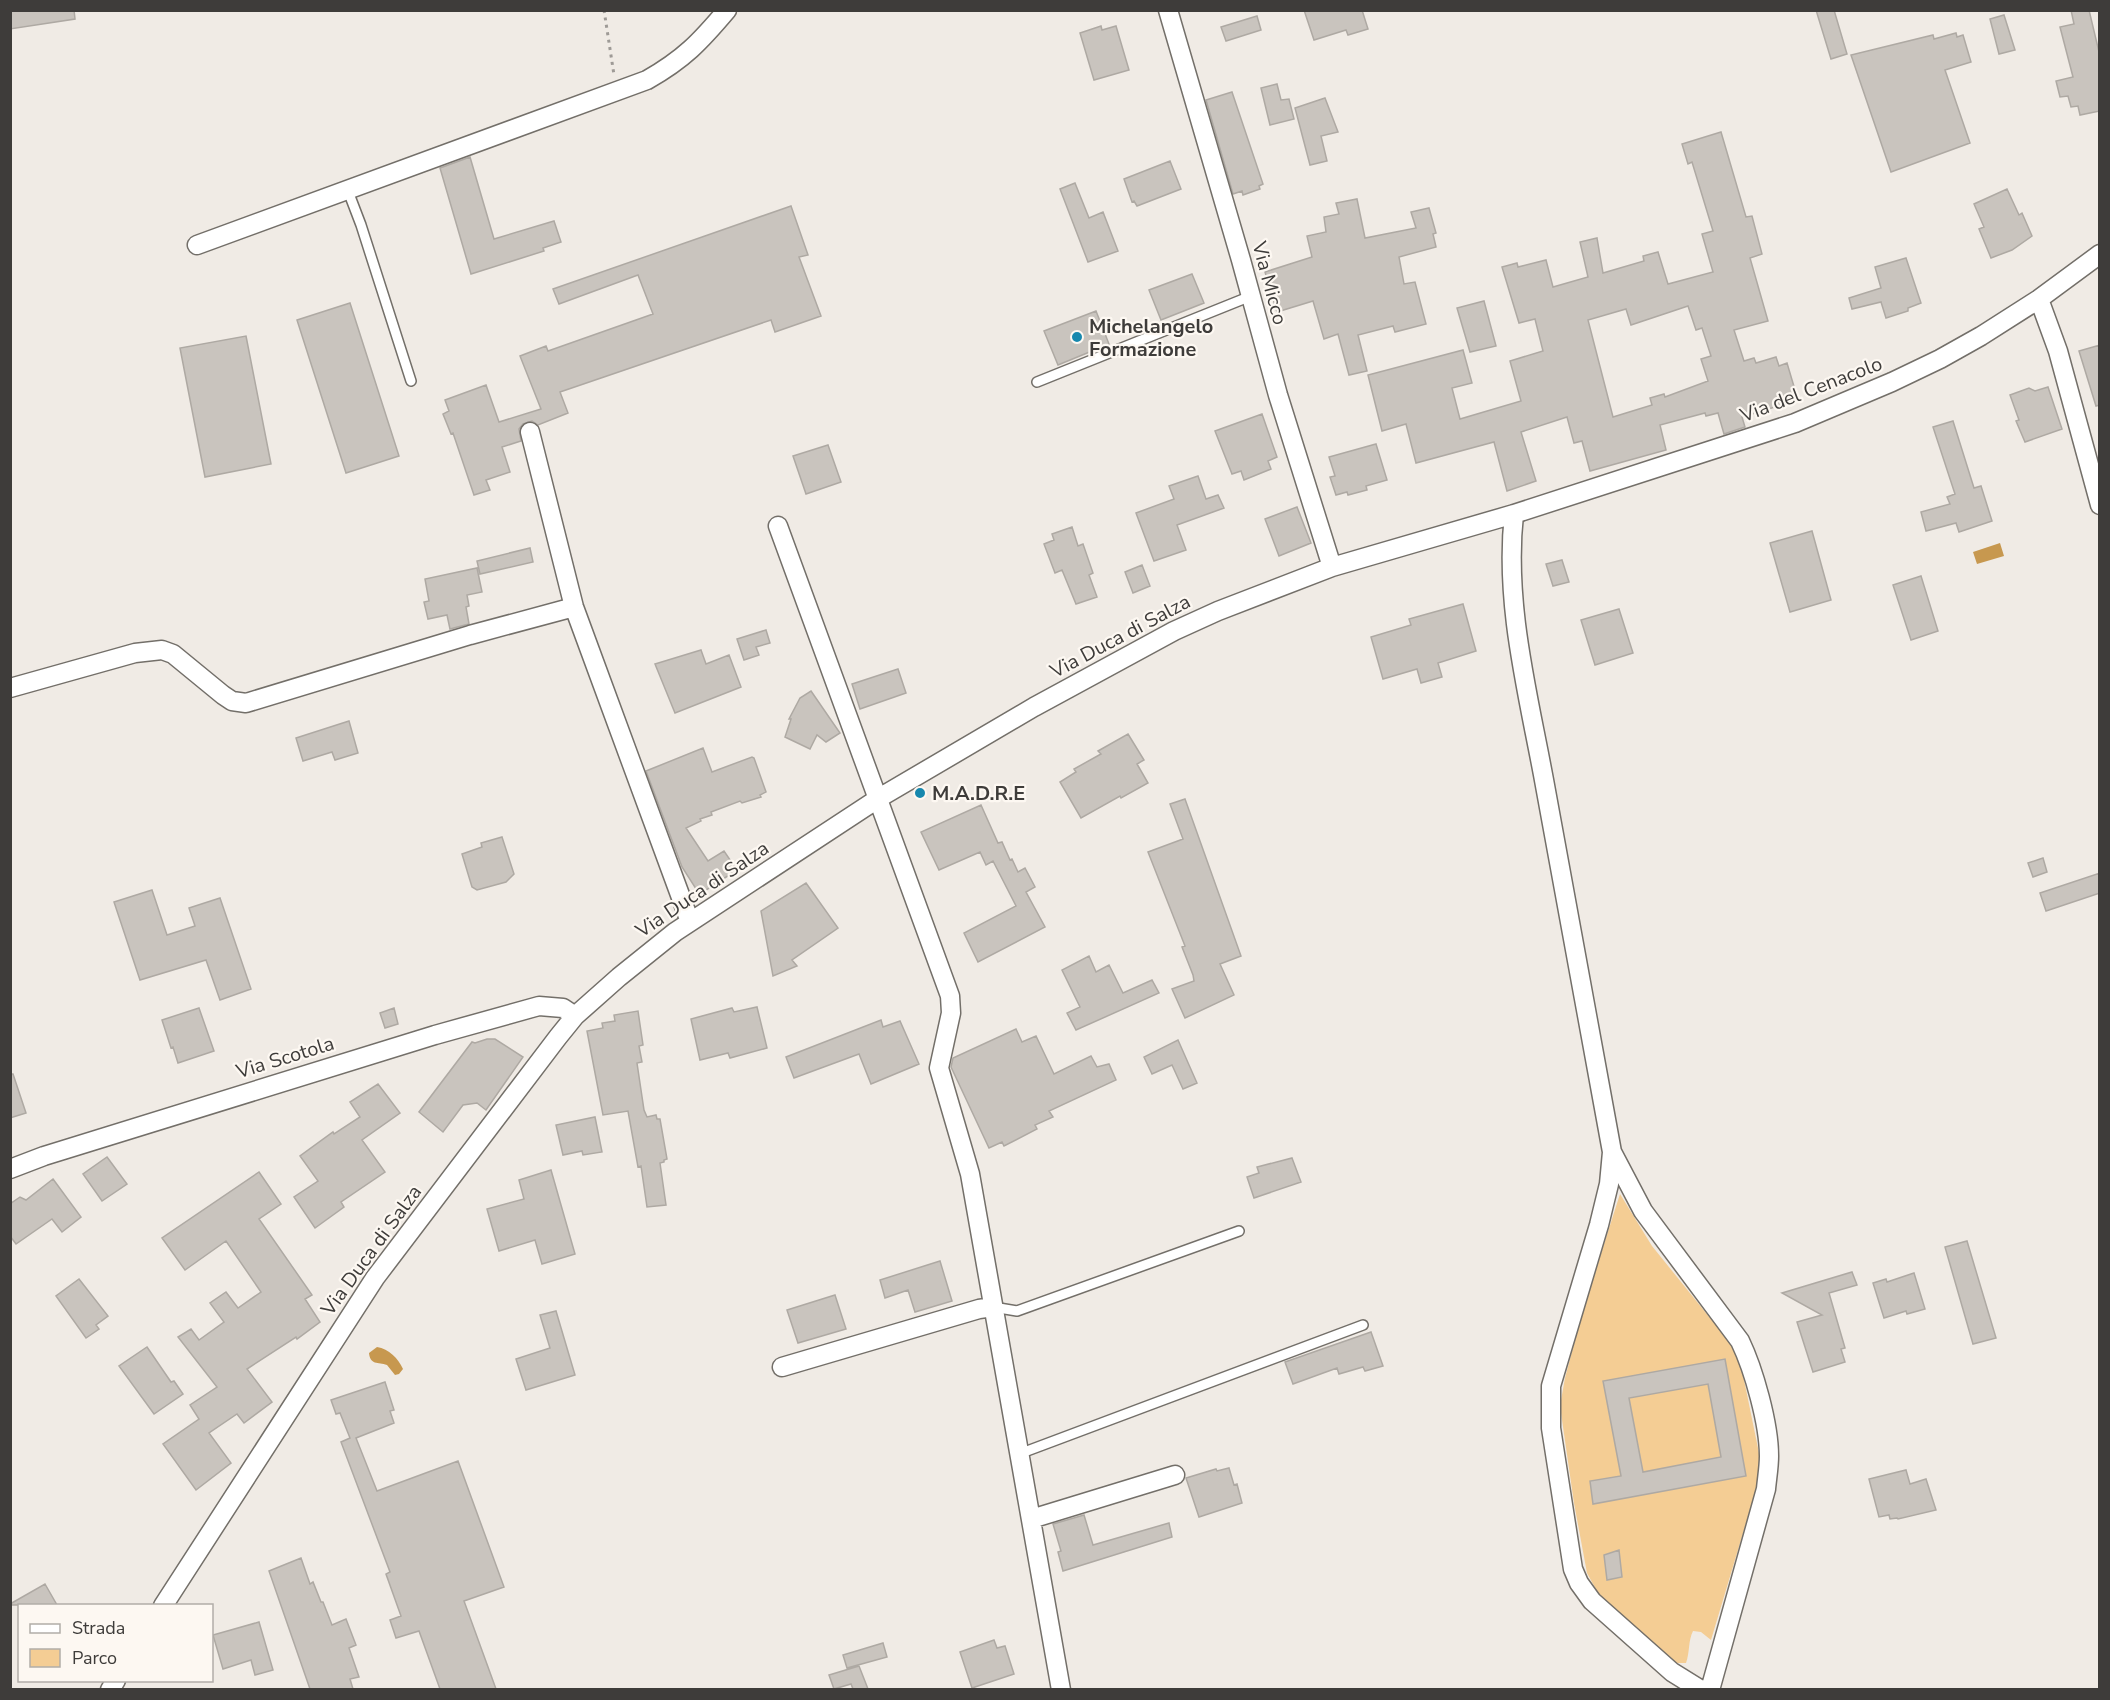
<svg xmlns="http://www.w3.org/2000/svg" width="2110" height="1700" font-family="'Nunito Sans',sans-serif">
<rect width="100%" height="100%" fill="#f0ebe5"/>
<!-- green -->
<path fill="#f4cd94" d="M1620 1194 1652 1246 1731 1344 1741 1365 1760 1458 1758 1483 1711 1640 1701 1632 1693 1631C1688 1641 1690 1652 1686 1663H1674L1598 1593 1587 1573 1574 1503 1560 1406 1565 1378 1583 1310Z"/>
<!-- water -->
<path fill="#c7984f" d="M2000 543 2004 556 1977 564 1973 552Z
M377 1347C389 1349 398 1358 403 1369L399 1374 395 1375 387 1365C378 1362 370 1365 369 1353Z"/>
<!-- building -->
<path fill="#c9c4be" stroke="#aea9a3" stroke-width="1.5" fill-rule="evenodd" d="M10 10H74L75 19 10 29Z
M1304 10H1362L1368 29 1348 35 1346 30 1314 40Z
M1816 10H1834L1847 54 1831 59Z
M2071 10H2089L2100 56V111L2080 115 2078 106 2071 107 2068 96 2060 97 2056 81 2073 77 2060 27 2074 24Z
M2004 15 2015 50 1999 54 1990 19Z
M1257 16 1261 30 1226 41 1221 27Z
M1101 26 1102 30 1116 26 1129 70 1094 80 1080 33Z
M1956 33 1957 37 1963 35 1971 62 1945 70 1970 143 1891 172 1851 55 1933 35 1934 39Z
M1277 84 1281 100 1289 99 1294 119 1270 125 1261 88Z
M1232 92 1263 184 1259 186 1260 189 1243 195 1242 191 1233 194 1206 100Z
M1325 98 1338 132 1321 136 1327 161 1310 165 1295 108Z
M1721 132 1746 217 1752 216 1762 254 1750 258 1768 321 1734 330 1744 361 1754 358 1756 363 1776 357 1779 366 1787 363 1798 400 1742 417 1745 427 1724 434 1718 413 1706 416 1705 413 1660 425 1666 450 1590 471 1582 441 1574 443 1567 417 1521 432 1536 481 1507 491 1494 442 1416 463 1406 424 1382 431 1368 375 1463 350 1472 383 1452 388 1460 419 1521 401 1510 361 1543 351 1535 319 1519 323 1502 267 1517 263 1518 267 1546 260 1553 287 1588 277 1580 242 1597 238 1603 273 1644 261 1643 256 1658 252 1668 284 1713 272 1702 234 1713 231 1692 162 1688 164 1682 144ZM1688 306 1696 330 1702 328 1711 356 1701 359 1708 381 1665 397 1664 394 1650 398 1652 405 1613 417 1588 320 1626 309 1631 325Z
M470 157 494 239 554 221 561 242 543 248 544 251 471 274 440 168Z
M1170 161 1181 189 1137 206 1134 201 1132 202 1124 179Z
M1075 183 1089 218 1103 212 1118 251 1088 262 1060 189Z
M2007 189 2019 215 2022 213 2032 236 2012 250 1991 258 1979 229 1984 227 1974 204Z
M1357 199 1365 238 1416 228 1411 212 1429 208 1436 233 1433 234 1436 247 1399 257 1404 284 1415 282 1426 324 1395 332 1393 326 1358 335 1367 371 1349 375 1338 334 1324 339 1313 301 1277 312 1265 272 1312 257 1307 236 1326 232 1324 217 1339 214 1336 203Z
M791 206 808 255 799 257 821 316 775 332 771 320 560 392 568 413 538 425 532 421 523 424 519 429 521 441 502 447 510 472 486 480 490 490 474 495 453 433 451 434 443 414 449 411 445 400 486 385 499 422 541 409 520 356 546 346 548 351 653 314 638 275 559 304 553 289Z
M1906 258 1921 303 1908 308V311L1886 318 1881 302 1852 309 1849 298 1881 288 1875 267Z
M1192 274 1204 303 1161 320 1149 290Z
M1484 301 1496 346 1470 352 1457 308Z
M350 303 399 456 346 473 297 320Z
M1096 311 1109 344 1058 365 1044 331Z
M246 336 271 464 205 477 180 348Z
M2100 345V405L2096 406 2079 351Z
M2048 387 2062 429 2025 442 2016 421 2019 420 2010 395 2029 388 2035 391Z
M1262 414 1277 457 1268 461 1271 469 1244 480 1241 471 1232 474 1215 431Z
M1953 421 1974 488 1981 486 1992 521 1959 532 1956 523 1926 531 1921 512 1950 504 1947 497 1955 494 1933 427Z
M1376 444 1387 480 1366 486 1367 490 1348 495 1347 492 1336 495 1330 477 1335 476 1329 457Z
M828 445 841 482 806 494 793 456Z
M1198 476 1206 499 1218 495 1224 508 1177 525 1186 550 1154 561 1136 513 1174 499 1169 486Z
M1297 507 1311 543 1279 556 1265 519Z
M1072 527 1078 546 1083 544 1093 573 1089 575 1097 597 1076 604 1062 570 1055 573 1044 544 1054 540 1052 534Z
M1812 531 1831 600 1790 612 1770 543Z
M530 548 533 562 480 574 477 561Z
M1562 560 1569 582 1553 586 1546 564Z
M1142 565 1150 586 1133 593 1125 572Z
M477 568 482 592 467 595 469 606 466 607 469 624 450 629 447 615 428 619 424 602 429 601 425 579Z
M1921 576 1938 631 1911 640 1893 585Z
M1463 604 1476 651 1438 663 1442 677 1421 683 1417 669 1383 679 1371 637 1411 625 1409 619Z
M1619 609 1633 653 1595 665 1581 620Z
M766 630 770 643 756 647 759 655 744 660 737 639Z
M701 650 706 664 729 655 741 687 675 713 655 664Z
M898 669 906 693 860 709 852 684Z
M811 691 840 733 826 742 817 735 810 749 785 737 791 719H789L800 698Z
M349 721 358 753 335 760 332 752 303 761 296 738Z
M1128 734 1144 760 1137 764 1148 783 1121 798 1120 796 1081 818 1060 782 1076 772 1074 769 1101 754 1098 751Z
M703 748 712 772 752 757 754 758 766 792 760 795 761 797 742 803 740 801 711 812 712 815 700 819 701 821 686 828 708 861 724 851 737 870 703 892 701 890 698 892 682 867 646 771Z
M1185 799 1241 956 1220 964 1234 995 1185 1018 1172 989 1194 981 1193 975 1182 947 1185 946 1148 852 1183 839 1170 804Z
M981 805 998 843 1002 842 1010 860 1012 859 1018 872 1025 868 1035 887 1026 892 1045 927 978 962 964 933 1016 906 993 861 986 865 980 852 939 870 921 832Z
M502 837 514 874 506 882 477 890 472 887 462 854 482 847 481 843Z
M2043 858 2047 872 2033 877 2028 863Z
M2100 873V893L2046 911 2040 893Z
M806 883 838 928 792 960 797 966 773 976 761 911Z
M152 890 167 935 195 926 189 908 220 898 251 989 220 1000 206 960 140 980 114 902Z
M1089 956 1096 972 1109 965 1123 993 1152 980 1159 993 1076 1030 1067 1013 1080 1007 1062 970Z
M757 1007 767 1048 730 1058 728 1053 700 1060 691 1019 732 1008 734 1012Z
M199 1008 214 1051 178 1063 173 1047 171 1048 162 1020Z
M394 1008 398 1024 385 1028 380 1013Z
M638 1011 643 1045 639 1046 642 1062 637 1063 644 1110 647 1117 656 1115 657 1119H660L667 1159 664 1160V1162L660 1163 666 1205 647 1207 641 1166 638 1167 628 1111 603 1115 587 1031 603 1028 602 1023 615 1021 614 1015Z
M881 1020 883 1027 900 1021 919 1064 871 1084 859 1054 794 1078 786 1057Z
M1016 1029 1022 1042 1036 1036 1054 1074 1091 1056 1097 1067 1109 1064 1116 1080 1049 1111 1053 1117 1035 1125 1037 1129 1004 1146 1002 1142 989 1148 951 1067 953 1058Z
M487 1039H495L523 1057 486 1110 477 1103 463 1105 443 1132 419 1112 472 1042 475 1043Z
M1178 1040 1197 1083 1183 1089 1172 1065 1152 1074 1144 1057Z
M10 1074H13L26 1113 10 1118Z
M378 1084 400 1113 362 1140 385 1172 341 1202 344 1207 315 1228 294 1197 318 1181 300 1156 333 1132 334 1134 360 1117 350 1102Z
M595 1117 602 1152 583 1155 582 1151 563 1155 556 1125Z
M107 1157 127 1184 102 1201 83 1174Z
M1292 1158 1301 1182 1254 1198 1247 1177 1259 1173 1257 1167Z
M551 1170 575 1254 542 1264 535 1240 499 1251 487 1209 524 1199 519 1180Z
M259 1172 281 1204 259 1219 312 1295 305 1299 320 1322 297 1339 296 1337 247 1369 272 1402 244 1423 237 1414 209 1433 231 1463 196 1490 163 1444 199 1419 190 1405 217 1387 178 1337 191 1329 199 1340 224 1322 210 1303 226 1292 238 1308 261 1292 226 1241 185 1270 162 1238Z
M53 1179 81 1217 62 1232 52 1219 16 1244 10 1236V1204L20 1197 26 1200Z
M1967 1241 1996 1338 1973 1344 1945 1247Z
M940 1261 952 1301 915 1312 908 1290 885 1298 880 1280Z
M1852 1272 1857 1285 1829 1293 1845 1348 1841 1349 1845 1362 1813 1372 1797 1322 1822 1315 1782 1293Z
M1914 1273 1925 1309 1907 1314 1906 1311 1884 1318 1873 1283 1886 1279 1887 1282Z
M79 1279 108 1316 96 1325 99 1329 86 1338 56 1296Z
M835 1295 846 1329 798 1343 787 1310Z
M556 1311 575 1375 526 1390 516 1359 550 1348 540 1315Z
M1371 1332 1383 1366 1365 1371 1363 1367 1339 1374 1337 1368 1293 1384 1285 1362Z
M147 1347 171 1382 174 1381 183 1394 154 1414 119 1366Z
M1725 1359 1746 1476 1593 1504 1590 1481 1621 1476 1603 1381ZM1708 1384 1721 1457 1643 1472 1629 1398Z
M385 1382 394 1410 390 1411 394 1423 356 1438 377 1491 458 1461 504 1587 464 1601 496 1689H440L419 1631 396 1638 390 1620 401 1616 386 1574 390 1572 341 1442 350 1438 340 1413 336 1414 331 1400Z
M1229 1468 1234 1485 1237 1484 1242 1503 1199 1517 1186 1478 1216 1469 1217 1471Z
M1906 1470 1910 1484 1926 1479 1936 1510 1898 1519 1897 1518 1890 1519 1889 1515 1879 1517 1869 1479Z
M1084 1515 1093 1545 1169 1523 1172 1537 1063 1571 1058 1552 1061 1551 1053 1524Z
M1619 1550 1622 1577 1607 1580 1604 1555Z
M301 1558 310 1584 313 1582 321 1602H323L332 1625 346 1619 356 1645 349 1648 359 1677 350 1679 353 1689H310L269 1571Z
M45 1584 57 1605H10V1604Z
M259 1622 273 1670 255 1675 251 1660 223 1669 213 1635Z
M994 1640 997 1648 1005 1646 1014 1674 972 1688 960 1652Z
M883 1643 887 1657 847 1668 843 1655Z
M859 1666 868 1689H853L851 1684 834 1689 829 1675Z"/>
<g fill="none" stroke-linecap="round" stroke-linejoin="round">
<!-- lane casing -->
<g stroke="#736f69" stroke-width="12">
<path id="lane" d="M348 191 361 225 411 381
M1037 382 1251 296
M993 1307 1017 1311 1239 1231
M1019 1454 1363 1325"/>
</g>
<!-- street casing -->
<g stroke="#736f69" stroke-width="21">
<path id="street" d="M1168 10 1241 260 1278 395 1332 567
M197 245 647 80C684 59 700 42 727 10
M2039 299 2058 351 2100 505
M530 432 574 607 690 922
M1514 514C1504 603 1528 693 1544 780 1567 904 1590 1028 1612 1152L1643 1211 1740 1341C1754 1370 1769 1424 1769 1456 1769 1467 1767 1478 1766 1489L1710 1690
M778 526 950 996 951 1013 939 1068 970 1174 1061 1690
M10 688 135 653 162 650 173 654 223 695 232 701 246 703 470 635 574 607
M1612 1152 1609 1184 1599 1225 1551 1386V1428L1573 1569 1579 1583 1592 1601 1672 1672 1701 1690
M10 1169 44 1156 435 1035 539 1006 563 1008 575 1016
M782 1367 979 1309 993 1307
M1031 1519 1175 1475
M163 1606 375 1278 558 1037 575 1016 619 977 675 932 879 798 1034 707 1174 631 1218 611 1332 567 1514 514 1795 423 1892 382 1940 359 1981 336 2039 299 2100 254
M110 1690 116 1680"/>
</g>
<!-- path -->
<path stroke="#9e9a96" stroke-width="3" stroke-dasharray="3 4.5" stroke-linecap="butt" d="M604 10 614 75"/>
<!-- lane -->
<use href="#lane" stroke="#fff" stroke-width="9"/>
<!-- street -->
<use href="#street" stroke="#fff" stroke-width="18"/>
</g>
<!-- markers -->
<g fill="#1788ae" stroke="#fdf8f2" stroke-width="2">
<circle cx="1077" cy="337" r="6"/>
<circle cx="920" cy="793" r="6"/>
</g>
<g text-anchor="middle" stroke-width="4.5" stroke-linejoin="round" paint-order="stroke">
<!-- street labels -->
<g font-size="20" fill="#3e3c3a" stroke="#fdf8f2">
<text transform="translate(1270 283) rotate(75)" y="7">Via Micco</text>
<text transform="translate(1811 389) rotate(-21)" y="7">Via del Cenacolo</text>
<text transform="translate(1120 636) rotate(-28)" y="7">Via Duca di Salza</text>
<text transform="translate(702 889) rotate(-34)" y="7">Via Duca di Salza</text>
<text transform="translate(285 1057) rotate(-17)" y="7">Via Scotola</text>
<text transform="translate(371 1250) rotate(-54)" y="7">Via Duca di Salza</text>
</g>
<!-- poi labels -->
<g font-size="20" font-weight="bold" fill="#3e3c3a" stroke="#fdf8f2" text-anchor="start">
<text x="1089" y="333">Michelangelo<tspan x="1089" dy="23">Formazione</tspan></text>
<text x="932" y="800">M.A.D.R.E</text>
</g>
</g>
<!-- border -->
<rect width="2110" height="1700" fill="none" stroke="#3e3c3a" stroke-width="24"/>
<!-- legend -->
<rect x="18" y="1604" width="195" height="78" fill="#fdf8f2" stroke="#b1ada8" stroke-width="1.5"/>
<rect x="30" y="1624" width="30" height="9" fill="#ffffff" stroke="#b1ada8" stroke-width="1.5"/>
<text x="72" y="1634" font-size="18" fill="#3e3c3a">Strada</text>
<rect x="30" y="1649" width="30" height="18" fill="#f4cd94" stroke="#b1ada8" stroke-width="1.5"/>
<text x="72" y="1664" font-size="18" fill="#3e3c3a">Parco</text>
</svg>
